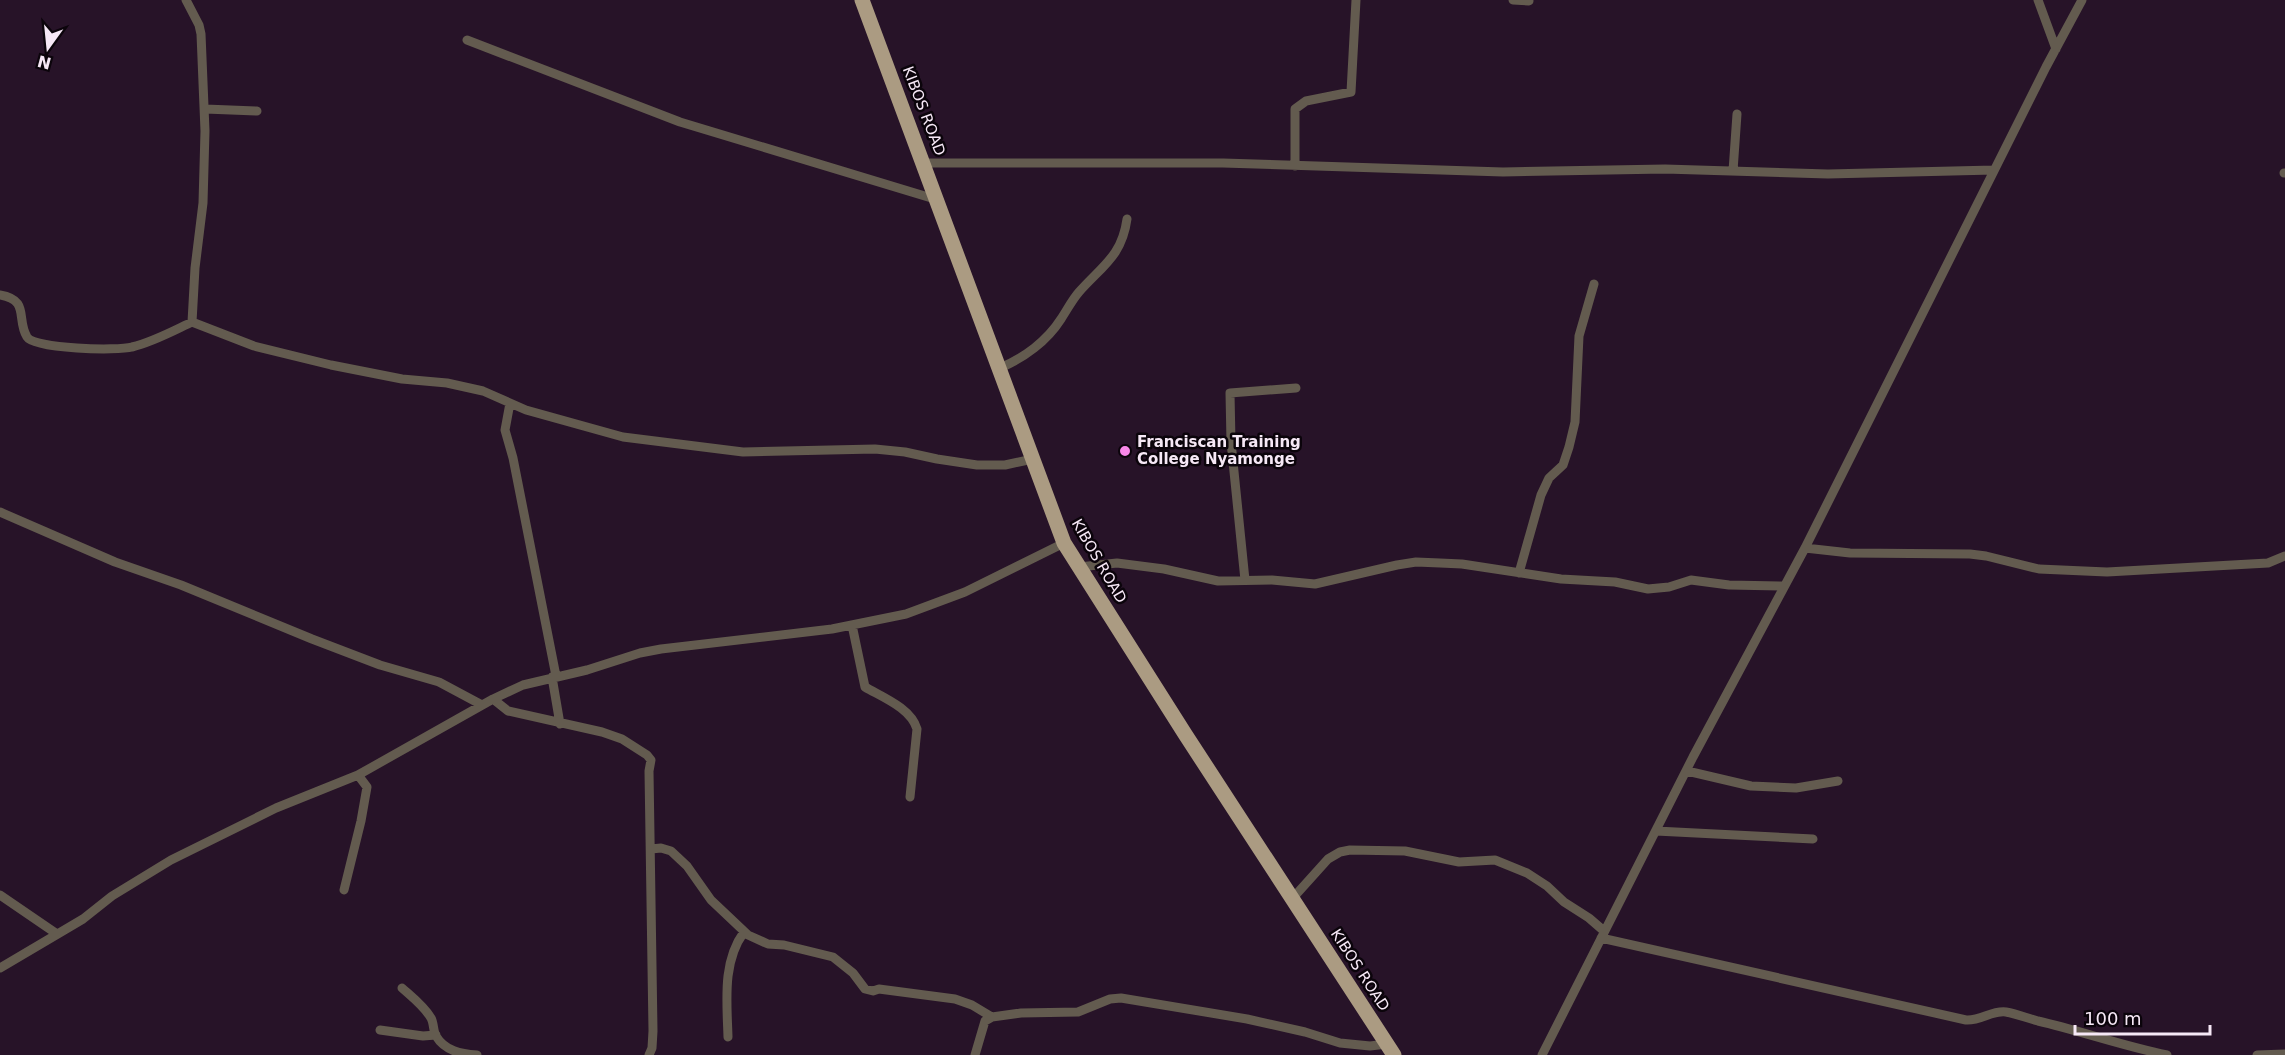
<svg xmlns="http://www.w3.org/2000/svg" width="2285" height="1055" font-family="'DejaVu Sans',sans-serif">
<rect width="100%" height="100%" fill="#271328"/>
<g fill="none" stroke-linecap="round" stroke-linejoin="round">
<!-- street -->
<path stroke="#635b4f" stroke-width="9" d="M186 0 199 25 201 34 205 131 203 203 195 268 192 322
M1513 0 1529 1
M2038 0 2056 49
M467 40 680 122 938 200
M205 109 257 111
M925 163H1223L1503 172 1665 169 1828 174 1994 170
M1295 166V109L1306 101 1351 92 1356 0
M1733 171 1737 114
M2284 173H2285
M0 295C30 300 16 319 27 337 34 349 118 351 132 347 153 342 173 331 192 322L254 346 331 365 402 379 447 383 483 391 526 410 623 437 743 452 875 449 905 452 937 459 977 465H1005L1033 459
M1000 368C1024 358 1047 341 1061 319 1067 310 1072 300 1079 292 1102 266 1122 256 1127 219
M510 403 505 430 513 458 556 676
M0 512 115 562 181 585 312 639 380 665 439 682 482 705
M1805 548 1850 553 1970 554 1986 556 2039 569 2107 572 2268 563 2285 556
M1079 567 1117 563 1164 569 1218 581 1272 580 1315 584 1397 565 1416 562 1440 563 1462 564 1561 579 1615 582 1648 589 1669 587 1691 580 1729 585 1784 586
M1519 573 1541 495 1549 478 1563 465 1569 447 1575 422 1579 336 1594 284
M1245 580 1231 442 1230 393 1296 388
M852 625 865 687C882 697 911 708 917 729L910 797
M552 677 560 724
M493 699 508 711 602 732 622 739 647 755 651 760 649 771 653 1031 652 1048 649 1055
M1687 771 1751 786 1796 788 1838 781
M1656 831 1813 839
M651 849 661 848 671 851 687 866 711 900 748 935 768 944 784 945 833 957 853 973 865 989 873 991 879 989 955 999 972 1005 992 1017
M344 890 361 821 367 787 358 775
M0 895 57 934
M1292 899 1328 859 1340 852 1350 850 1405 851 1459 862 1495 860 1527 873 1547 886 1564 902 1589 918 1604 931
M1601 938 1966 1020C1981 1021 1992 1010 2006 1012 2017 1014 2027 1018 2038 1021 2081 1031 2123 1046 2167 1055
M0 968 83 919 112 896 171 860 276 808 358 775 493 699 523 685 587 670 640 653 661 649 832 629 906 614 965 592 1064 543
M402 988C412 997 424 1006 431 1018 434 1023 433 1031 436 1036 445 1051 461 1054 477 1055
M380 1030 423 1036 436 1035
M728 1037C727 1002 722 962 744 932
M975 1055 985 1021 992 1017 1021 1013 1078 1012 1110 999 1121 998 1247 1019 1305 1032 1340 1043 1370 1046 1387 1044
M1542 1055 1693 757 1805 548 2046 67 2082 0
M2257 1055 2285 1054"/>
<!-- primary -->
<path stroke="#ab9b82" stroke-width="15" d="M862 0 1064 543 1185 734 1394 1055"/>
</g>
<!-- markers -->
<circle fill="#f987e9" stroke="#0b040b" stroke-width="2" cx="1125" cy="451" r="6"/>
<g text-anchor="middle" stroke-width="5" stroke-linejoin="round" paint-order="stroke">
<!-- street labels -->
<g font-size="15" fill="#f6e8f6" stroke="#0b040b">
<text transform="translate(924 111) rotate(69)" y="5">KIBOS ROAD</text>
<text transform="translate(1099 561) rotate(60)" y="5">KIBOS ROAD</text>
<text transform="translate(1360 970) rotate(57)" y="5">KIBOS ROAD</text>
</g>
<!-- poi labels -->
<g font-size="15" font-weight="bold" fill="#f6e8f6" stroke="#0b040b" text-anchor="start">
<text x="1137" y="447">Franciscan Training<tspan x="1137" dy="17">College Nyamonge</tspan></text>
</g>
</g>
<!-- north arrow -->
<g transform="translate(48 48) rotate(195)" stroke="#0b040b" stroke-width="4.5" paint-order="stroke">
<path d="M0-4.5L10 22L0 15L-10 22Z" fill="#f6e8f6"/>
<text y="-9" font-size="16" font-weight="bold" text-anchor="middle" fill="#f6e8f6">N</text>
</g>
<!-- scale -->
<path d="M2075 1025v9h135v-9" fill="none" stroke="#f6e8f6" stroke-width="3"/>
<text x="2084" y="1025" font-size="18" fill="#f6e8f6" stroke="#0b040b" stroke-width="4.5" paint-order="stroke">100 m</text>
</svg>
